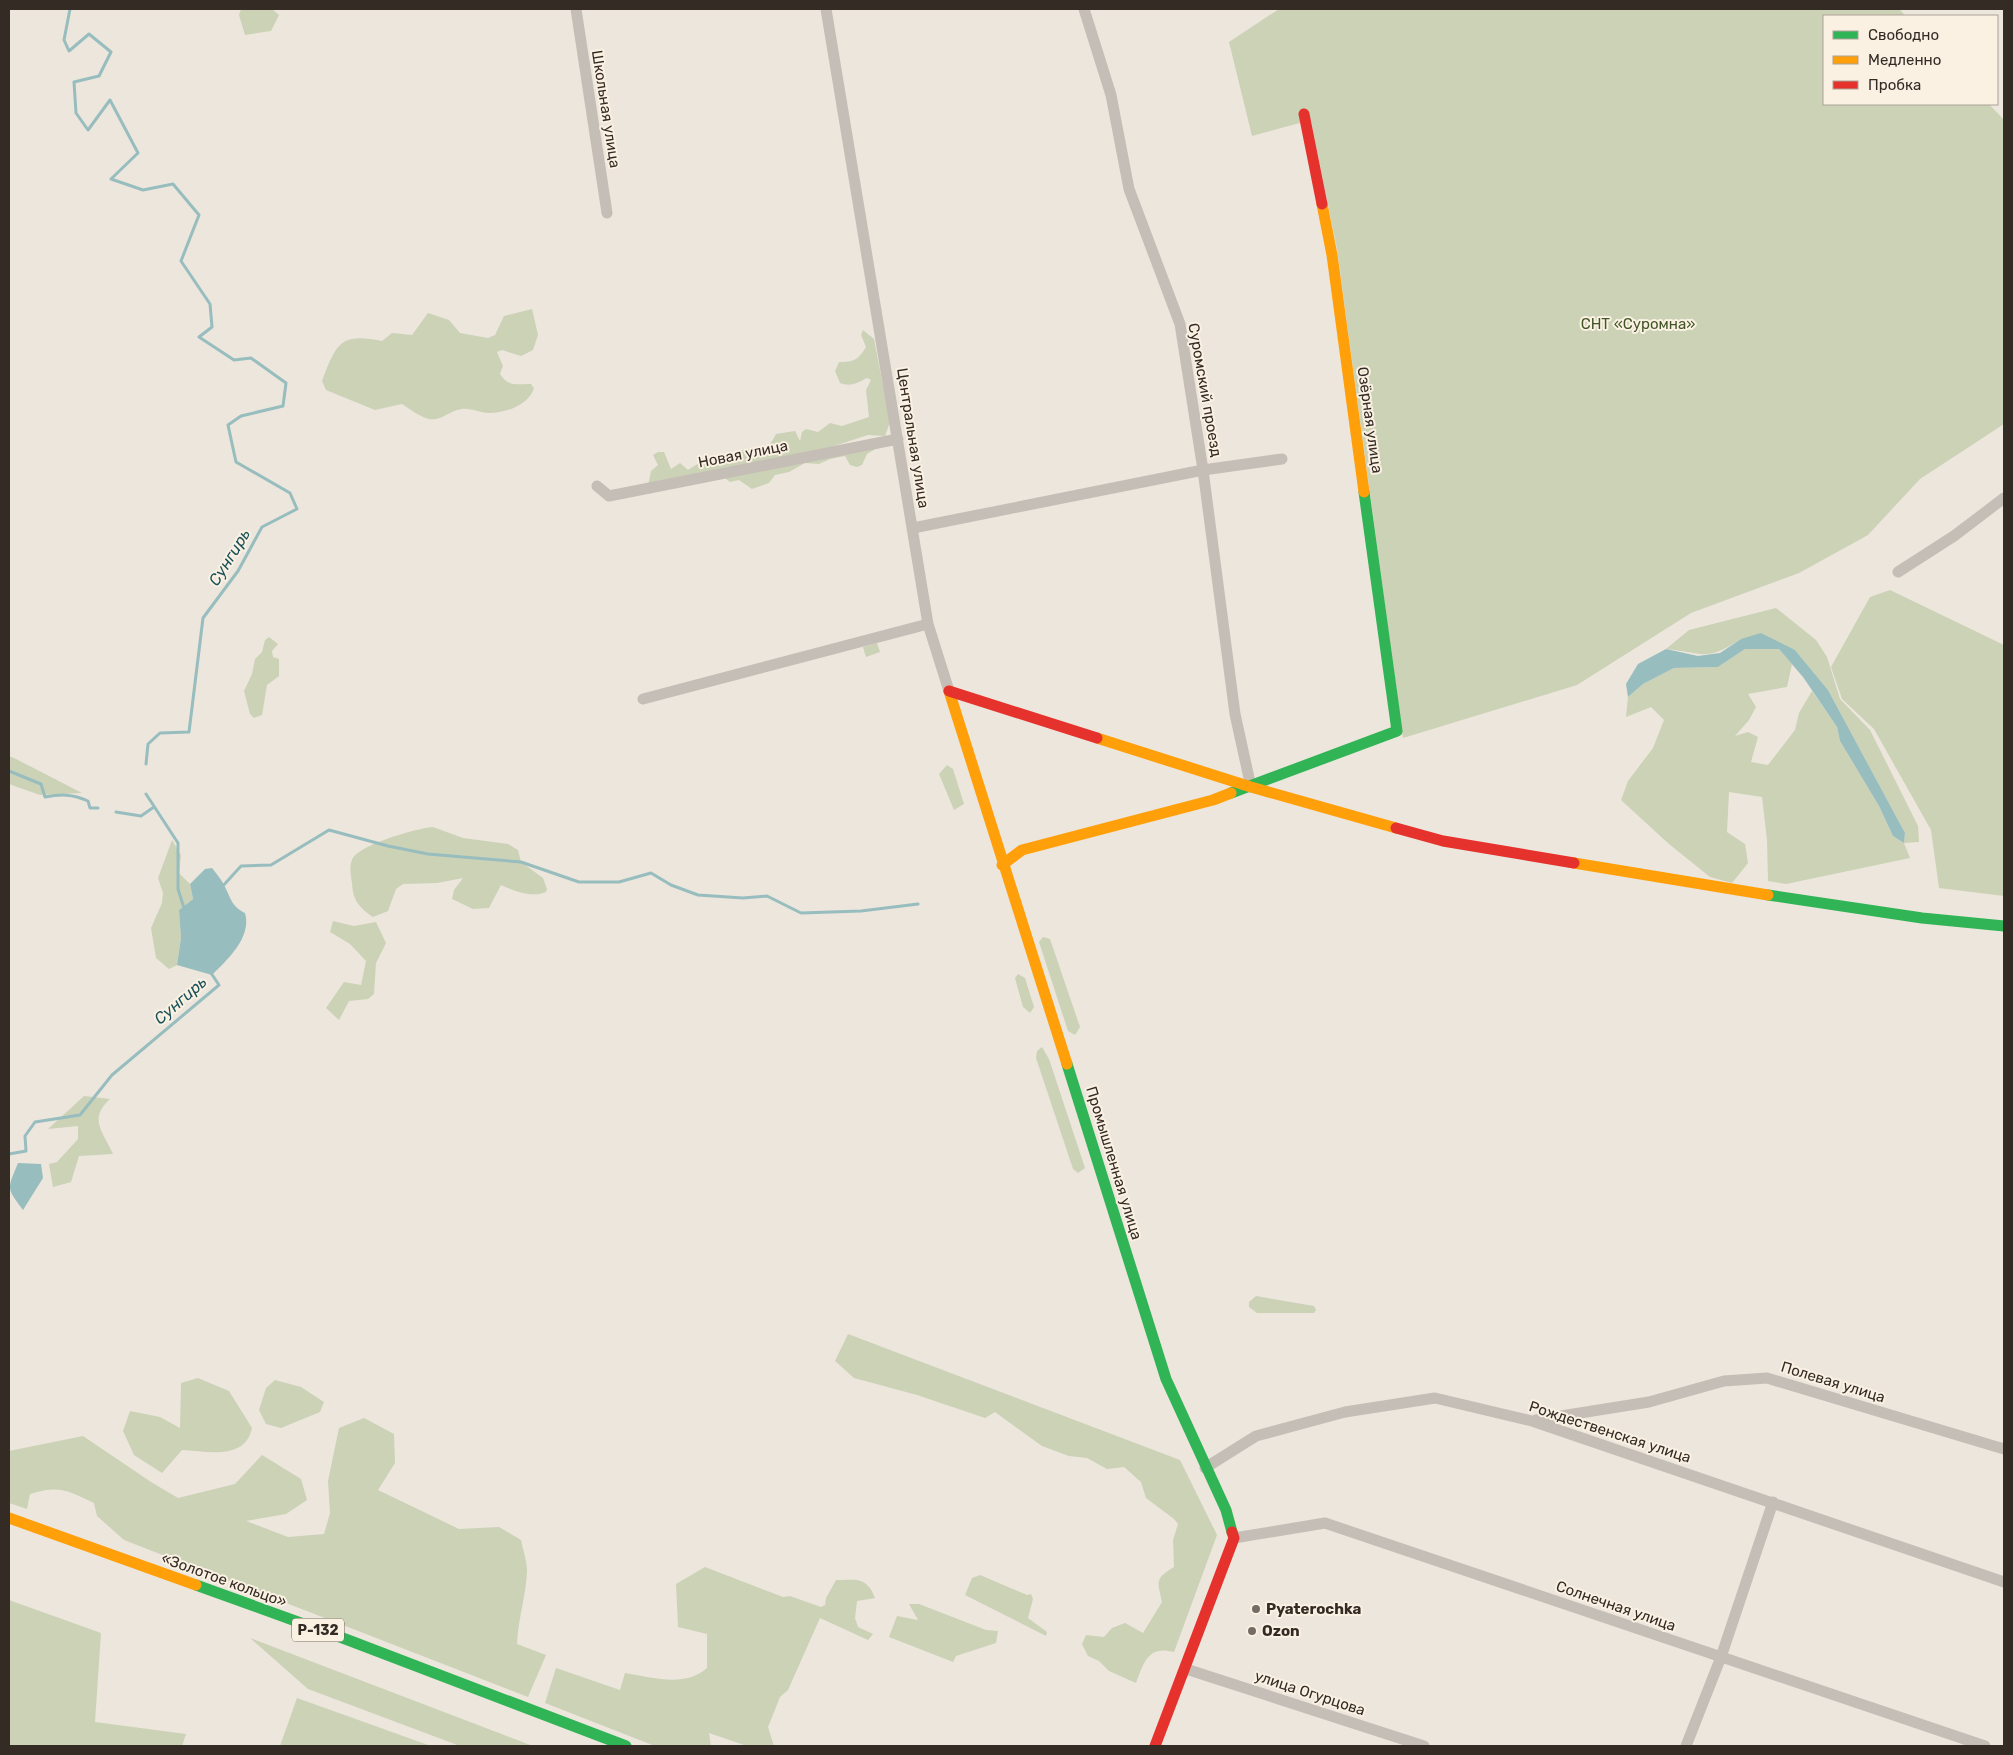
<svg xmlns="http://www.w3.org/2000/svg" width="2013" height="1755" font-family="Rubik,sans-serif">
<rect width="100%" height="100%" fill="#ece6dd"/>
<!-- green -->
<path fill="#ccd2b6" d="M241 9H272L279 15 271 31 245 35 239 15Z
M1279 9H1899L1906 16H1824V104H1989L2004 120V424L1920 479 1868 535 1799 573 1691 613 1577 685 1403 738 1337 249 1311 120 1252 136 1229 42Z
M532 309 538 335 533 350 521 356 502 350 497 352 503 366 500 374C508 387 517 384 531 384L534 388C529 405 506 413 489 413 480 413 471 408 462 409 450 410 440 422 429 419 420 417 410 409 402 404L375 410 326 390 322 381C336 344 340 332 382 341L392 333 412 335 428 313 449 320 460 333 488 338 495 335 504 316Z
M863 330 874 339 890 422 885 436 868 435 831 447 648 486 651 471 658 465 653 455 658 452H664L671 469 680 463 688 470 707 458 715 459 725 456 730 459C734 456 738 451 743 450 762 446 766 454 776 434L795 431 800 441 802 432 806 429 818 432 830 423 842 426 869 417 866 390 871 380 867 378C857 383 851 387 840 383L835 371 839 362C854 362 858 360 866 347L861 335Z
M877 448 867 454 862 465 857 467 850 465 845 456 830 459 819 464 805 463 789 472 775 475 769 483 752 489 739 480 730 482 726 479V476Z
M1890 590 2004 645V896L1939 888 1931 830 1874 729 1842 699 1831 667 1870 597Z
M1776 608 1816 640 1827 657 1840 699 1870 730 1918 826 1919 842 1904 843 1910 858 1786 884 1768 881 1767 840 1762 797 1729 792 1727 832 1745 844 1748 863 1732 883 1710 877 1669 844 1621 800 1628 781 1653 748 1664 720 1651 707 1626 717 1628 697 1643 684 1674 668 1718 667 1745 649H1779L1792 664 1787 687 1748 694 1756 707 1749 720 1735 736 1748 732 1758 737 1751 762 1768 765 1795 730 1799 713 1812 691 1837 727 1840 741 1879 806 1893 836 1904 843 1905 833 1828 690 1795 650 1741 639C1705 662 1705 653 1666 649L1689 630Z
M269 637 278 644 272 651 273 657 279 659V676L267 685 262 715 254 718 250 714 244 691 252 674 255 659 262 652 265 640Z
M877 643 880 652 866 657 863 647Z
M9 756 16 759 82 793 40 795 9 784Z
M947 765 953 769 964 804 954 810 939 774Z
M433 827 463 838 508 844 518 850 521 862 543 878 547 889 546 892C531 898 515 891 501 885L489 908 473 909 452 899 454 890 463 878 437 883 403 884 396 889 388 911 373 917C359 907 353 901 352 883 351 876 349 867 352 860 357 845 418 828 433 827Z
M172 840 181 855 179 873 190 884 193 899 179 910 181 938 177 965 169 969 156 958 151 928 162 903 163 893 158 878Z
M333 921 354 926 376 922 386 943 376 963 374 994 368 999 349 1001 339 1020 326 1008 344 982 361 985 366 961 350 944 330 932Z
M1043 937 1050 939 1080 1027 1075 1035 1068 1031 1039 942Z
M1018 974 1025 978 1034 1007 1030 1013 1023 1007 1015 978Z
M1042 1047 1049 1059 1085 1168 1078 1173 1073 1169 1036 1058 1037 1051Z
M84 1096 110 1099C88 1119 103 1132 113 1154L79 1156 71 1182 53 1187 49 1164 57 1162 78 1139V1126L48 1129Z
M1256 1296 1314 1306 1316 1310 1314 1313H1257L1249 1307V1302Z
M848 1334 1180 1460 1217 1535 1174 1652C1148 1645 1144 1662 1136 1683L1109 1671 1099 1661 1088 1656 1082 1644 1086 1635 1104 1637 1112 1628 1125 1623 1143 1633 1162 1602C1157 1580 1155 1579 1174 1567L1173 1540 1178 1524 1174 1519 1146 1498 1141 1482 1124 1467 1107 1469 1087 1458 1069 1456 1042 1446 995 1412 985 1418 917 1395 854 1378 835 1361Z
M198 1378 229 1391 252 1428C245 1461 207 1451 182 1450L162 1473 134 1455 123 1431 130 1411 160 1417 180 1428 181 1383Z
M275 1380 301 1387 324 1402 320 1412 281 1428 266 1424 259 1410 266 1388Z
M364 1418 394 1434 395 1463 378 1490 459 1529 499 1527 521 1540C523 1550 527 1561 527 1571 526 1596 518 1619 517 1644L546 1655 528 1697 124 1540 97 1516 94 1503C66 1490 60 1485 30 1494L27 1509 9 1503V1451L83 1436 151 1482 178 1498 235 1484 262 1455 301 1479 307 1500 286 1514 246 1521 288 1537 324 1534 330 1513 328 1481 339 1428Z
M705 1567 783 1597 790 1596 821 1607 825 1605 826 1598 836 1580C855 1580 867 1576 875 1598L857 1601 855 1618 858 1627 873 1634 868 1640 820 1618 788 1690 780 1697 768 1727 774 1746H747L709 1733 711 1746H655L545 1703 556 1668 620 1690 625 1673C651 1677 685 1688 707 1668V1634L678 1627 676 1584Z
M980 1575 1027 1595 1031 1594 1033 1599 1028 1618 1047 1632 1046 1636 965 1595 972 1578Z
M9 1600 101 1633 95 1722 186 1734 182 1746H9Z
M909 1604H919L986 1630 998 1631 996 1643 956 1656 953 1662 889 1637 897 1616 918 1620Z
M250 1638 533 1746H460L308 1689Z
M297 1698 431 1746H280Z"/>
<!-- water -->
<path fill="#98bdbe" d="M1761 633 1795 650 1828 690 1905 833 1904 843 1893 836 1879 806 1840 741 1837 727 1803 677 1779 649H1745L1718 667 1674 668 1643 684 1628 697 1626 684 1638 664 1666 649 1698 656 1720 653 1741 639Z
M212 868C216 873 221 879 224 885 231 898 231 906 245 913 252 937 228 959 212 975L177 965 181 938 179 910 193 899 190 884 205 869Z
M18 1163 41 1164 43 1178 23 1210C6 1187 7 1190 18 1163Z"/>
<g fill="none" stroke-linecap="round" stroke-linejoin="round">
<!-- stream -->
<path stroke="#98bdbe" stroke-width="3" d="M70 9 64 40 69 51 89 34 111 52 99 76 74 82 76 113 88 130 110 100 138 153 111 179 143 190 173 184 199 215 181 261 210 304 212 327 199 337 234 360 251 358 286 383 283 406 241 416 228 425 236 462 290 493 297 509 262 527 238 571 203 618 189 732 160 733 148 744 146 764
M9 771 41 784 45 797C61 794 72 794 88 801L90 808H98
M146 794 178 843V889L184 908
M116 812 141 816 154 807
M221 888 241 866 271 865 329 830 388 846 428 854 521 862 579 882H619L651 873 671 885 698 895 743 898 767 896 801 913 861 911 918 904
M9 1154 26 1151 25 1136 35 1122 80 1115 112 1075 219 985 211 973"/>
<!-- street -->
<path stroke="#c5beb6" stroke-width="11" d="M576 9 607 213
M826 9 928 624 949 691
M1084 9 1111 95 1129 189 1180 324 1203 470 1235 714 1251 787
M597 486 609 496 898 439
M913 528 1203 470 1282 459
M1898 572 1954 536 2004 498
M643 699 928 624
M1536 1420 1649 1402 1724 1381 1767 1378 2004 1449
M1205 1468 1256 1436 1345 1412 1435 1398 1532 1421 2004 1582
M1234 1538 1325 1523 1985 1746
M1186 1669 1424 1746
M1686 1746 1721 1657 1773 1502"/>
<!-- fast -->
<path stroke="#30b455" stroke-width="11" d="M1231 793 1397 731 1364 492
M1768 895 1922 918 2004 926
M1067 1064 1166 1379 1226 1510 1232 1532
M196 1585 348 1640 626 1746"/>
<!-- slow -->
<path stroke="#ff9f0a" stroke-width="11" d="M1322 204 1332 255 1364 492
M949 691 1067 1064
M1097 738 1251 787 1396 828
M1574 863 1768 895
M1002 865 1022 850 1213 800 1231 793
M9 1518 196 1585"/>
<!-- jam -->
<path stroke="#e5322d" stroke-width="11" d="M1304 114 1322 204
M949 691 1097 738
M1396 828 1443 841 1574 863
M1155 1746 1234 1538 1232 1532"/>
</g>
<!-- markers -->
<g fill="#756c65" stroke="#faf1e3" stroke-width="2">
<circle cx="1256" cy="1609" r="5"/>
<circle cx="1252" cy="1631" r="5"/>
</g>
<g text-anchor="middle" stroke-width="4" stroke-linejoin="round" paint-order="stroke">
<!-- shield labels -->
<rect fill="#faf1e3" stroke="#70665e" stroke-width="1" x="292" y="1618.5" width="52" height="23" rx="4"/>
<g font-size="14" font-weight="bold" fill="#352b25">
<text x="318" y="1635">Р-132</text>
</g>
<!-- street labels -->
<g font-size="15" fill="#352b25" stroke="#faf1e3">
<text transform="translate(606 109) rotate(81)" y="5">Школьная улица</text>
<text transform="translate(1205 390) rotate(80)" y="5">Суромский проезд</text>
<text transform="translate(1370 420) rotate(82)" y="5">Озёрная улица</text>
<text transform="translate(913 438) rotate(81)" y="5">Центральная улица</text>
<text transform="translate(743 454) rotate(-11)" y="5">Новая улица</text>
<text transform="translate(1114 1163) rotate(73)" y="5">Промышленная улица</text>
<text transform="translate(1833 1382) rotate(17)" y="5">Полевая улица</text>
<text transform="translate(1610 1432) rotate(18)" y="5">Рождественская улица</text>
<text transform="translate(224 1580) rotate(20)" y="5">«Золотое кольцо»</text>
<text transform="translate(1616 1606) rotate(19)" y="5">Солнечная улица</text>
<text transform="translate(1310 1693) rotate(18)" y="5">улица Огурцова</text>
</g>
<!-- park labels -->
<g font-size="15" fill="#415527" stroke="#faf1e3">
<text x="1638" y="329">СНТ «Суромна»</text>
</g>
<!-- poi labels -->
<g font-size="15" font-weight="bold" fill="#352b25" stroke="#faf1e3" text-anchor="start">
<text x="1266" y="1614">Pyaterochka</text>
<text x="1262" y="1636">Ozon</text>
</g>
<!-- water labels -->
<g font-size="16" font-style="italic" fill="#185159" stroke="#faf1e3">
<text transform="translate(229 557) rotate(-58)" y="6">Сунгирь</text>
<text transform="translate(180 1000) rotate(-41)" y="6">Сунгирь</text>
</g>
</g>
<!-- border -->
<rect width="2013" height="1755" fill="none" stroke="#352b25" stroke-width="20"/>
<!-- legend -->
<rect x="1823" y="15" width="175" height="90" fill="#faf1e3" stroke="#aba297"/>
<rect x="1833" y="31" width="25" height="8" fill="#30b455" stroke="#aba297"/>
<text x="1868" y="40" font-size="15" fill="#352b25">Свободно</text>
<rect x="1833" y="56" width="25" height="8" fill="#ff9f0a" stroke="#aba297"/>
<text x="1868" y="65" font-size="15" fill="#352b25">Медленно</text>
<rect x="1833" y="81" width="25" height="8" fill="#e5322d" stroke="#aba297"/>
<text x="1868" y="90" font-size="15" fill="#352b25">Пробка</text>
</svg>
